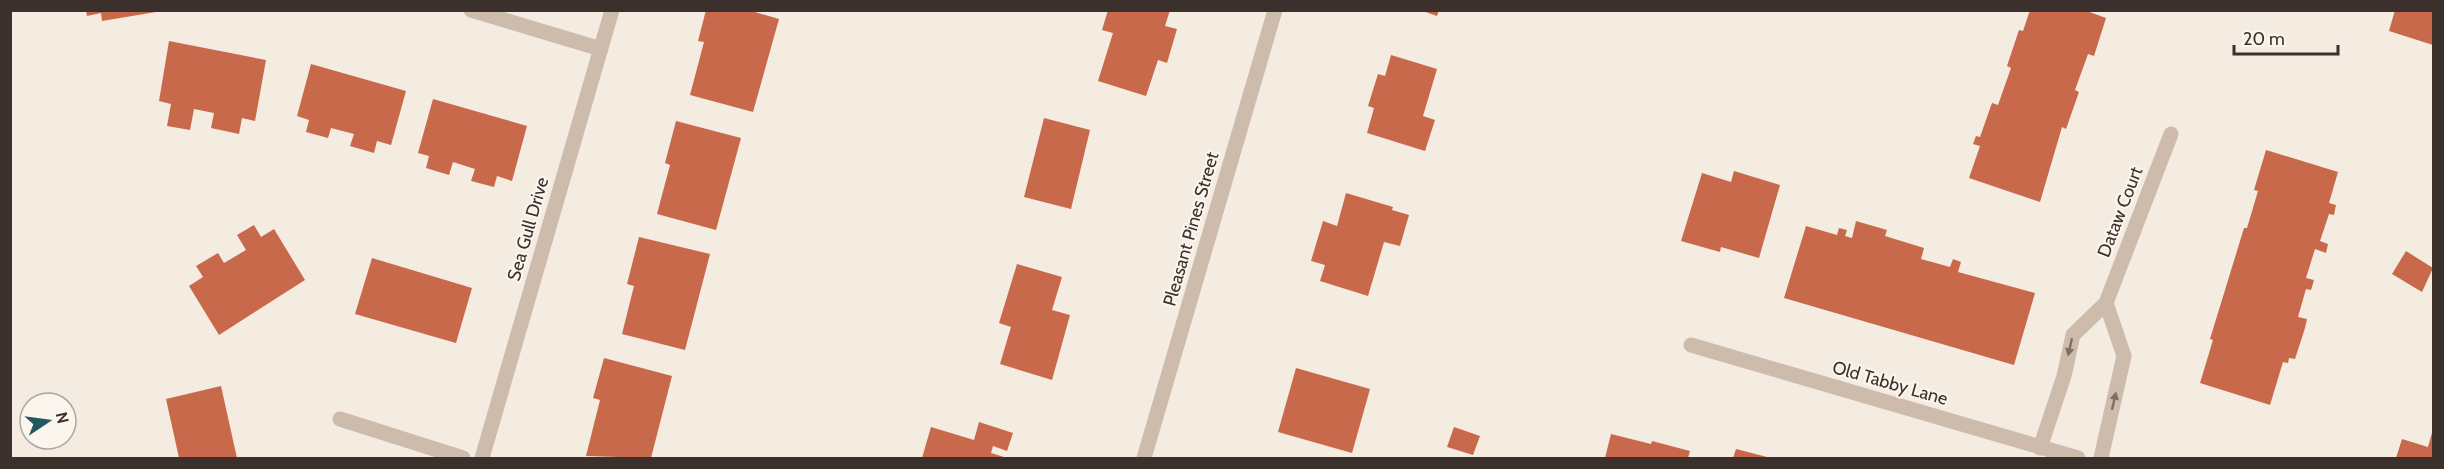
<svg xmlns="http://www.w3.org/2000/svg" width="2444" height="469" font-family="Cabin,sans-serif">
<rect width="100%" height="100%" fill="#f4ebe1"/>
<!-- building -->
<path fill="#c8694b" d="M86 10H156V12L102 21 101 13 87 16Z
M706 10H748L779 19 753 112 690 95 704 42 698 41Z
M1108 10H1170L1165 26 1177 29 1167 63 1158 60 1146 96 1098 81 1113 33 1102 30Z
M1420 10H1439L1437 16Z
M2030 10H2084L2106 18 2094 56 2088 54 2075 90 2079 92 2066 129 2062 127 2040 202 1969 178 1980 146 1973 144 1976 136 1980 137 1992 103 1998 105 2011 68 2007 66 2019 30 2023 31Z
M2395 10H2433V45L2389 31Z
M169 41 266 60 255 121 242 118 239 134 211 128 214 113 194 109 190 130 167 126 171 104 159 101Z
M1391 55 1437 69 1423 116 1435 120 1425 151 1367 133 1374 108 1368 106 1378 74 1385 76Z
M311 64 406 91 391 145 377 141 374 153 350 146 354 134 331 128 328 138 306 132 309 120 297 116Z
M433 99 527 126 512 181 497 176 494 187 471 181 475 169 453 162 449 175 426 168 429 156 418 153Z
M1044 118 1090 130 1071 209 1024 197Z
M676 121 741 138 716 230 657 214 670 165 665 163Z
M2266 150 2338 172 2329 203 2336 205 2334 215 2329 214 2320 241 2328 244 2326 253 2315 249 2306 278 2314 280 2311 290 2306 289 2298 317 2307 319 2305 328 2295 359 2289 358 2288 363 2283 362 2270 405 2200 383 2213 340 2210 339 2244 228H2247L2258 191 2254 190Z
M1734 171 1780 185 1759 258 1721 247 1720 252 1681 241 1702 173 1731 182Z
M1346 193 1393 207 1392 210 1409 215 1400 246 1384 242 1368 296 1320 281 1325 265 1311 261 1323 221 1337 226Z
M1856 221 1887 230 1885 236 1924 248 1921 259 1950 267 1953 259 1961 262 1958 272 2035 293 2014 365 1784 298 1806 226 1837 235 1839 228 1847 230 1845 236 1852 238Z
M254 225 261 237 274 229 305 280 219 335 189 286 203 277 196 266 218 253 224 263 246 250 237 235Z
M639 237 710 254 685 350 622 334 634 286 627 284Z
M2406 251 2433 268 2422 292 2392 274Z
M372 258 472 288 456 343 355 314Z
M1017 264 1062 277 1052 310 1070 315 1052 380 1000 364 1011 327 999 323Z
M604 358 672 376 651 458 586 456 600 400 593 398Z
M1296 368 1370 389 1352 453 1278 432Z
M221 386 237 458H179L166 399Z
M979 422 1013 433 1007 451 993 446 991 453 1007 458H922L931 427 974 440Z
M1454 427 1480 436 1473 455 1447 447Z
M2433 429V458H2396L2402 439 2428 447Z
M1611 434 1651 444 1652 441 1690 451 1688 458H1605Z
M1736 449 1771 458H1733Z"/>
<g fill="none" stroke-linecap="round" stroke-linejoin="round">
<!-- street -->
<path stroke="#cdbbac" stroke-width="15" d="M471 10 601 49
M1691 345 2078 458
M340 419 463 458
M2040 448 2064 376 2073 335 2106 303 2171 134
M482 458 612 10
M1144 458 1275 10
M2101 458 2124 356 2106 303"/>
</g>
<!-- one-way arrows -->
<defs><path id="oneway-solid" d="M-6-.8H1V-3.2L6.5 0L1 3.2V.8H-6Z" transform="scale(1.5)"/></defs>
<g fill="#7d6f65">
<use href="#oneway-solid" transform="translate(2070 347) rotate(103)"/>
<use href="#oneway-solid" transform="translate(2114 401) rotate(-77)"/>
</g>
<g text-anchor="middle" stroke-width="4.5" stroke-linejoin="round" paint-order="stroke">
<!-- street labels -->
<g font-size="18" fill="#3b302b" stroke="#fbf5ee">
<text transform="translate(2120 212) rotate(-69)" y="6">Dataw Court</text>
<text transform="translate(528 229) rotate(-74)" y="6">Sea Gull Drive</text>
<text transform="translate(1191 229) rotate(-74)" y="6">Pleasant Pines Street</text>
<text transform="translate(1890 383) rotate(16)" y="6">Old Tabby Lane</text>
</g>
</g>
<!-- border -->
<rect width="2444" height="469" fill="none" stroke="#3b302b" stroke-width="24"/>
<!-- north arrow -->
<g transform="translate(48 421) rotate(77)"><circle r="28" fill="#fbf5ee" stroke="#aea6a0" stroke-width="1.5"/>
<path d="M0-4.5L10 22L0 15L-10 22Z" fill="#1f5a5e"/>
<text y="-9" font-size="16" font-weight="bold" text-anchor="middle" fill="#3b302b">N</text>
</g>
<!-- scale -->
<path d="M2234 45v9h104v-9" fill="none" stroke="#3b302b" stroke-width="3"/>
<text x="2243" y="45" font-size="18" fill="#3b302b" stroke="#fbf5ee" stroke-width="4.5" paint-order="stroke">20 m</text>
</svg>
